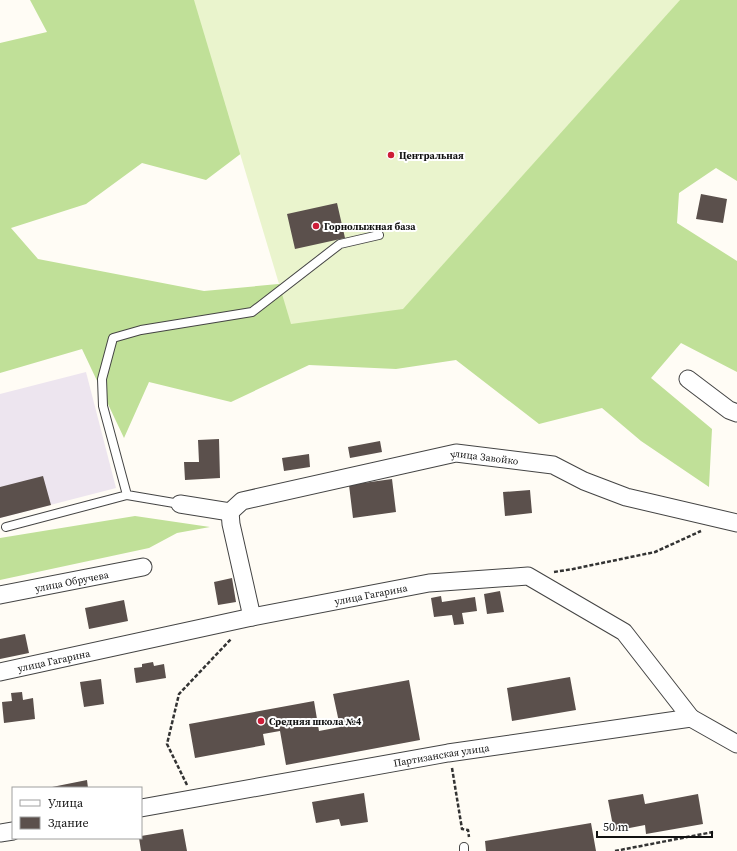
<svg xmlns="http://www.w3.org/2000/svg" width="737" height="851" font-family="'Source Serif 4',serif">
<rect width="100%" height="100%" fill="#fffcf5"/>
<!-- industrial -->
<path fill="#ede5ef" d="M86 372 116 488 0 518V394Z"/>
<!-- forest -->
<path fill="#c0e098" d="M30 0H226L267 134 206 180 142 163 86 204 11 228 38 259 204 291 396 273 638 0H737V181L716 168 679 193 677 223 737 261V372L681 343 651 378 712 429 709 487 641 441 602 408 539 424 456 360 396 369 309 365 231 402 149 382 124 438 82 349 0 373V43L47 32Z
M135 516 210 527 177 533 149 548 0 580V538Z"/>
<!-- pitch -->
<path fill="#eaf4cd" d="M194 0H680L403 309 291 324Z"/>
<!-- building -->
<path fill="#5b504c" d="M701 194 727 199 723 223 696 219Z
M337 203 345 238 295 249 287 214Z
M219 439 220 478 185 480 184 462H199L198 440Z
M380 441 382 452 350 458 348 447Z
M309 454 310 467 284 471 282 458Z
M43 476 51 505 0 518V487Z
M392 479 396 512 353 518 349 485Z
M530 490 532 513 505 516 503 492Z
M232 578 236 602 218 605 214 582Z
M500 591 504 612 487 614 484 594Z
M441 596 442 602 475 597 477 611 462 613 464 624 454 625 452 615 434 617 431 598Z
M124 600 128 621 89 629 85 608Z
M25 634 29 653 0 659V639Z
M153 662 154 666 164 664 166 678 136 683 134 668 142 667V664Z
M570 677 576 710 512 721 507 688Z
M101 679 104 704 84 707 80 682Z
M409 680 420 740 286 765 280 731 263 734 265 745 195 758 189 724 314 701 319 731 340 727 333 694Z
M22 692 23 700 33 698 35 719 4 723 2 702 12 701 11 693Z
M87 780 88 788H52V787Z
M364 793 368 822 341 826 339 819 316 823 312 802Z
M643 794 645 804 698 794 703 824 646 834 645 825 614 831 608 800Z
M591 823 596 851H486L485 841Z
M183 829 187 851H141L139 838H141V836Z"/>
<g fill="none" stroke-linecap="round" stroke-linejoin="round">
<!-- lane casing -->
<g stroke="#444" stroke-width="10">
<path id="lane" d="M127 495 103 406 102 379 113 338 141 330 252 312 340 244 379 235
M6 527 127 495 180 504
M464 847V851"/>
</g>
<!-- street casing -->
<g stroke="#444" stroke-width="19">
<g id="street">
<path d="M688 379 729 410 737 413"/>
<path d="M180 504 230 512"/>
<path id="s1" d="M230 512 242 501 456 453 553 465 584 481 626 497 737 523"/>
<path d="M230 512 231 524 252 617"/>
<path id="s2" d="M0 595 143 567"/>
<path id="s3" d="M0 672 252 617 429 583 528 576 624 632 691 718"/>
<path id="s4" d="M141 808 448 753 691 718 737 744"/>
<path d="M0 833 13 831"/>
</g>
</g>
<!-- path -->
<path stroke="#333" stroke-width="2.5" stroke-dasharray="4 2" stroke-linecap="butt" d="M554 572 573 569 655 552 701 531
M452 768 462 829 468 830 469 837
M187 785 167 744 179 694 231 639
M615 851 713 832"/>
<!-- lane -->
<use href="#lane" stroke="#fff" stroke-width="8"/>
<!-- street -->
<use href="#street" stroke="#fff" stroke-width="17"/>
</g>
<!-- markers -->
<g fill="#cd1d38" stroke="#fff" stroke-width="1.5">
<circle cx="391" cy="155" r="4"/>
<circle cx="316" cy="226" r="4"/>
<circle cx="261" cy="721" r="4"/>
</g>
<g text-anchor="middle" stroke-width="4" stroke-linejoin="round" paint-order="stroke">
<!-- poi labels -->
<g font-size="10" font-weight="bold" fill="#111" stroke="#fff" text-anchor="start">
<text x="399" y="159">Центральная</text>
<text x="324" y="230">Горнолыжная база</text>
<text x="269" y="725">Средняя школа №4</text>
</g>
<!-- street labels -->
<g font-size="10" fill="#111" stroke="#fff">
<text dy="4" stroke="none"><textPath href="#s1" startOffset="264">улица Завойко</textPath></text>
<text dy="4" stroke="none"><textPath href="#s2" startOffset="73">улица Обручева</textPath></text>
<text dy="4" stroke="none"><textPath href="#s3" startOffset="379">улица Гагарина</textPath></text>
<text dy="4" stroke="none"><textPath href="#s3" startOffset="55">улица Гагарина</textPath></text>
<text dy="4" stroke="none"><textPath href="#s4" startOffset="305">Партизанская улица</textPath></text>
</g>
</g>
<!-- legend -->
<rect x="12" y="787" width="130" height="52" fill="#ffffff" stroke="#a0a0a0"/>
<rect x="20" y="800" width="20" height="6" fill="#ffffff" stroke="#a0a0a0"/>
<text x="48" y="807" font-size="12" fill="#111111">Улица</text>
<rect x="20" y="817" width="20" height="12" fill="#5b504c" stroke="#a0a0a0"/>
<text x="48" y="827" font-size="12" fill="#111111">Здание</text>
<!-- scale -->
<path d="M597 831v6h115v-6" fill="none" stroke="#111111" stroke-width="2"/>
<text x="603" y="831" font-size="12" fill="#111111" stroke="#ffffff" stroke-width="3" paint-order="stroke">50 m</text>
</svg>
